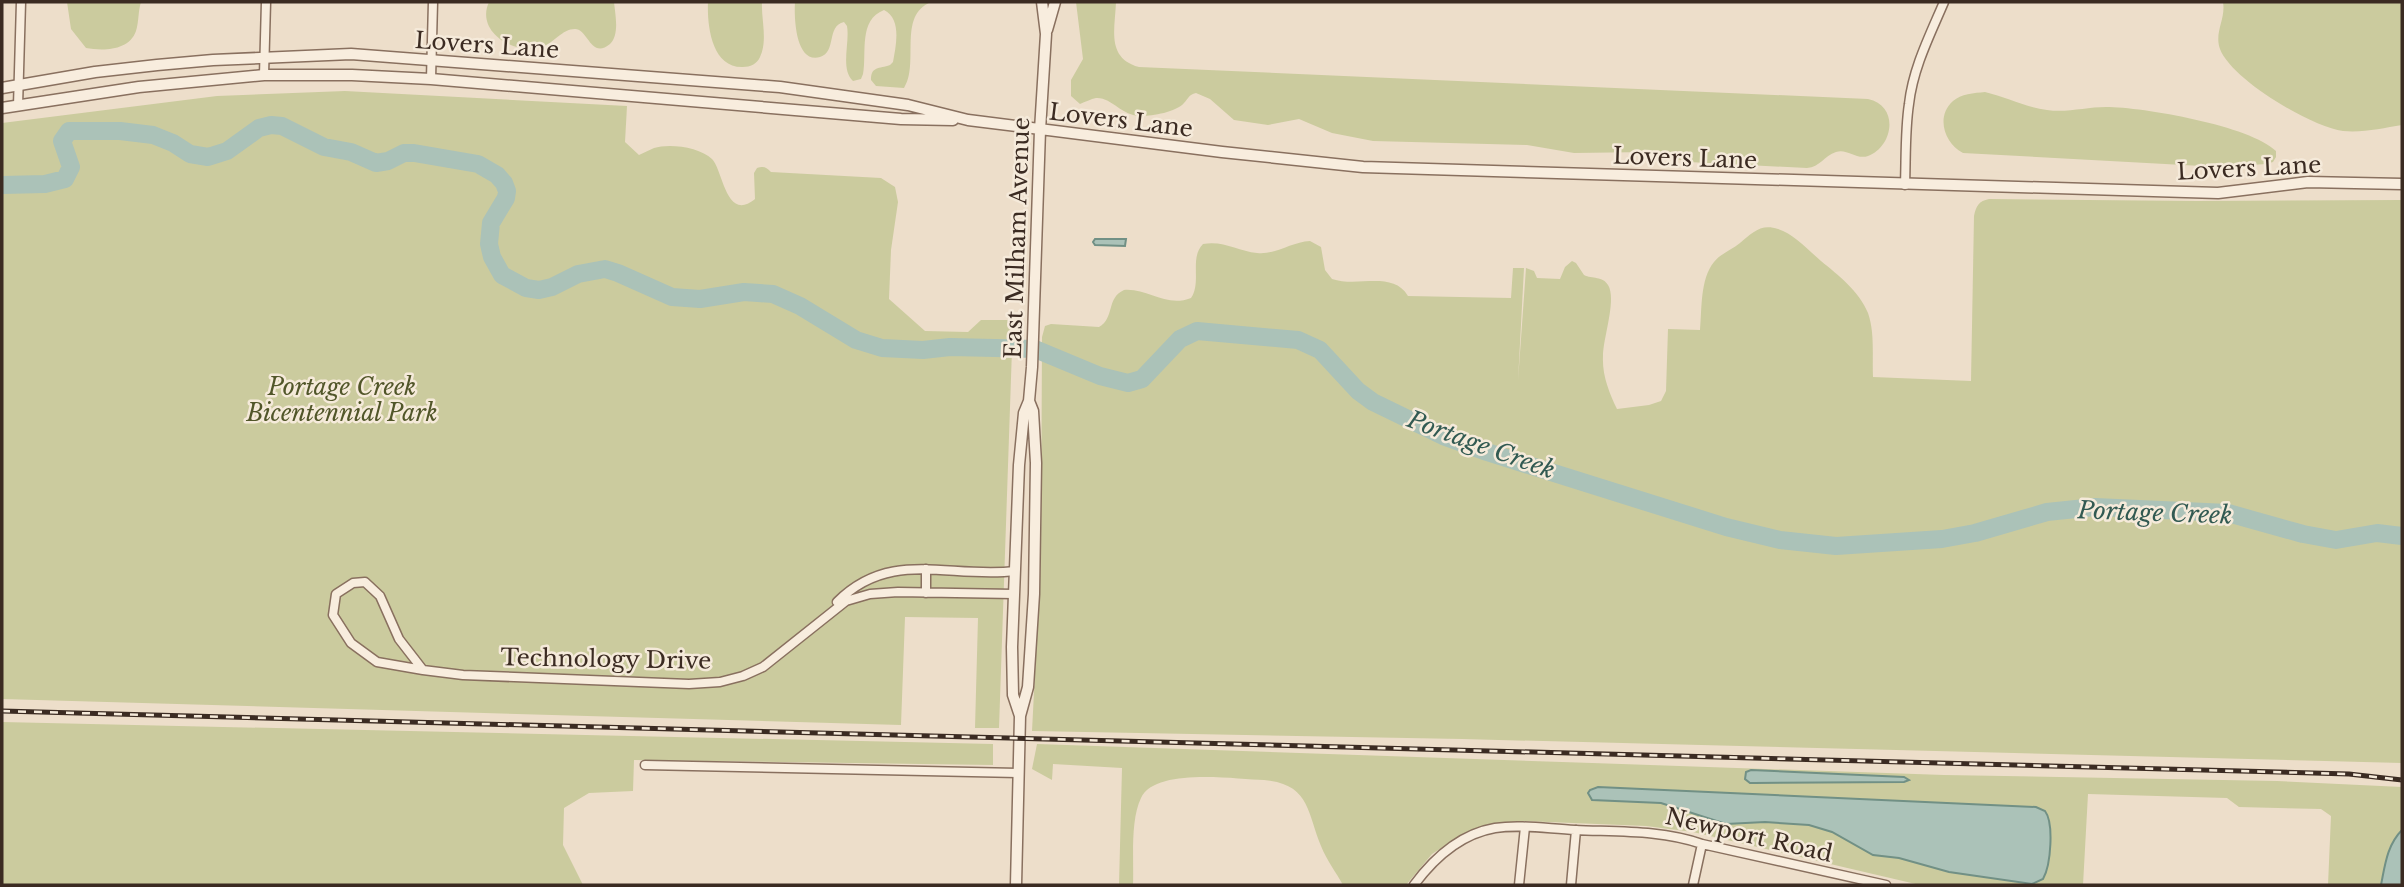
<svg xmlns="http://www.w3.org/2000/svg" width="2404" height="887" font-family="'Libre Baskerville',serif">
<rect width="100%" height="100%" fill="#eddeca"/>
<!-- green -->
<path fill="#cbcb9e" d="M67 2H141C138 11 139 21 136 31 129 51 103 51 86 48L71 29Z
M489 2H614C615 13 620 35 610 44 591 60 588 29 575 29 562 29 554 43 542 47 515 56 475 32 489 2Z
M708 2H762C761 19 768 40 760 57 757 64 750 67 743 67 711 68 707 24 708 2Z
M795 2H931C897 16 920 63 904 88L876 86 871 80C871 66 879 69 890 65L893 62C896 45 902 19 884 10 858 20 867 53 863 74L861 79 853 81C840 69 850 43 847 26L844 22C826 26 837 52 820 57 795 64 794 16 795 2Z
M1076 2H1116C1115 29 1106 58 1139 67L1868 99C1900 106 1893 147 1868 156 1856 160 1847 148 1836 152 1824 156 1820 167 1807 168L1689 162 1648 152 1574 153 1527 145 1373 141 1332 133 1299 119 1268 125 1234 120 1210 99 1196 93C1188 95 1189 98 1184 103 1176 112 1153 116 1141 116 1121 116 1112 97 1096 98 1091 99 1085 102 1080 104L1071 96V80L1083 59Z
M2223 2H2402V125C2383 128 2363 133 2343 131 2311 127 2231 79 2220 49 2214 32 2226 19 2223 2Z
M345 91 627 106 625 142 639 155C644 153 649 150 654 148 669 143 700 147 712 159 723 170 726 223 755 199L754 173 757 168C764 166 766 167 771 172L881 178 895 187 898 202 891 250 889 299 925 331 968 332 981 320H1013L999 728H975L978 618 905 617 901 725 2 699V123L217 96Z
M1985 92C2006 97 2025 107 2047 110 2067 113 2086 107 2106 107 2143 107 2251 126 2276 151V157L2273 162 2266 164 2220 167 1963 153C1945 144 1935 117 1953 101 1961 94 1974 93 1985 92Z
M1989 199 2197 201 2402 200V763L1462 739 1032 731 1041 557 1042 337 1045 326 1051 324 1099 327C1115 318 1106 298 1124 290 1148 288 1166 308 1191 298 1202 282 1189 258 1203 244 1223 240 1238 251 1257 253 1276 255 1291 242 1310 241L1321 247 1325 270 1332 279C1358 288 1392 270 1408 296L1511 298 1513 268H1524L1518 381 1526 268 1534 271 1537 278 1560 279 1565 267 1572 261 1576 263 1584 275C1592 279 1603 276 1608 285 1617 299 1603 338 1603 356 1602 375 1609 392 1617 409L1649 405 1661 401 1666 391 1668 329 1700 330C1702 309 1700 279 1714 262 1721 253 1732 250 1740 243 1752 233 1761 223 1778 229 1794 234 1808 250 1821 261 1838 275 1859 291 1868 313 1875 333 1872 356 1873 377L1971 381 1974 216C1976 206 1979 201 1989 199Z
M2 722 993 744V765L634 760 633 791 589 793 564 808 563 845 583 885H2Z
M1037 744 1944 775 2277 781 2402 787V885H2328L2331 816 2321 809 2239 807 2227 798 2088 794 2083 885H1920L1693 832 1646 826 1523 821 1500 823 1460 836 1432 854 1406 885H1343C1336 872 1327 861 1321 846 1307 812 1310 784 1264 780 1235 779 1155 767 1141 798 1130 821 1134 860 1133 885H1119L1122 768 1053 764 1052 780 1032 769Z"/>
<!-- water -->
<path fill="#abc2b8" stroke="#719085" stroke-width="2" d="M1095 239H1126L1125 246 1095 245 1093 242Z
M1751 770 1904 777 1909 780 1904 782 1754 783H1750L1745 779 1746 772Z
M1598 787 2036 807 2045 811C2054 823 2051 865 2043 879L2032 884 1949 872 1899 858 1873 855 1832 832 1809 825 1765 822 1726 824 1661 803 1592 800 1588 793 1590 790Z
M2402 830V885H2381C2385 865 2387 845 2402 830Z"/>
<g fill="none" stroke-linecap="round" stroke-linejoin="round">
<!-- river -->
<path stroke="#abc2b8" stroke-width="18" d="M2 185 45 184 65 179 71 167 62 141 69 131H120L153 135 173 143 190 154 208 157 227 151 259 128 271 125 282 126 324 147 351 152 376 163 388 161 404 153H414L478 164 497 175 504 183 507 191 506 198 491 223 489 244 492 257 502 275 526 288 539 290 552 287 578 274 605 269 618 273 672 297 700 299 744 292 773 294 800 306 856 340 882 348 923 350 950 347 1035 349 1100 376 1128 383 1142 379 1180 339 1197 331 1298 340 1320 350 1358 391 1373 402 1443 436 1487 452 1726 527 1780 540 1836 546 1942 539 1975 533 2047 512 2095 507 2228 513 2303 534 2336 540 2377 533 2402 536"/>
<!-- minor casing -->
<g stroke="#89705f" stroke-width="11">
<path id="minor" d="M264 75 266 2
M431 79 433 2
M18 106 21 2
M1905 185C1906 158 1905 130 1909 104 1913 68 1930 35 1944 2
M926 569V593
M837 602C891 548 949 579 1015 571
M423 670 377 662 351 643 333 615 336 594 353 583 365 582 380 596 399 639 423 670 463 675 689 684 720 682 743 676 763 667 846 601 870 594 898 592 1014 594
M645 765 1018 773
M1414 885C1434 858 1460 834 1495 828 1521 824 1549 829 1575 830 1619 832 1661 830 1702 844L1886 885
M1519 885 1525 827
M1571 885 1576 830
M1693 885 1702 844"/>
</g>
<!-- tertiary casing -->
<g stroke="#89705f" stroke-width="13">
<path id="tertiary" d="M1047 30 1055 2
M2 88 95 72 157 65 213 60 351 54 780 87 908 105 968 120 1222 152 1363 167 2218 193 2308 182 2402 184
M2 108 139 87 264 75H352L431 79 901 119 953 120
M1020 716 1013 695 1012 647 1019 465 1024 413 1029 401 1032 367 1040 130 1046 34 1042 2
M1016 885 1020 716 1028 687 1034 594 1036 463 1033 411 1029 401"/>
</g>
<!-- minor -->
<use href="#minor" stroke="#f8edde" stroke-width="8"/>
<!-- tertiary -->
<use href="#tertiary" stroke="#f8edde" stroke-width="10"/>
<!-- rail casing -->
<g stroke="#3b2b22" stroke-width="5">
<path id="rail" d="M2 711 2349 774 2402 780"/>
</g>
<!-- rail -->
<use href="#rail" stroke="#f5eada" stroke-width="2.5" stroke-dasharray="8" stroke-linecap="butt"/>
</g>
<g text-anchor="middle" stroke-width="5" stroke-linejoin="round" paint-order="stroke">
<!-- street labels -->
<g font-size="23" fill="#3b2b22" stroke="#f5eada">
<text transform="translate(487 45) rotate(4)" y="8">Lovers Lane</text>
<text transform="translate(1121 120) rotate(7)" y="8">Lovers Lane</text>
<text transform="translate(1685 158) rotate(2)" y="8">Lovers Lane</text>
<text transform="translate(2249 168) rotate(-3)" y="8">Lovers Lane</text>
<text transform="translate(1017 238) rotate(-88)" y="8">East Milham Avenue</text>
<text transform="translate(606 659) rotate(1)" y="8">Technology Drive</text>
<text transform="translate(1749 835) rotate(13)" y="8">Newport Road</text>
</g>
<!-- park labels -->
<g font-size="23" font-style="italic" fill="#515629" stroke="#f5eada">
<text x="342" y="395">Portage Creek<tspan x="342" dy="26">Bicentennial Park</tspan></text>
</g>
<!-- water labels -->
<g font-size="24" font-style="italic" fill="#325a52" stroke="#f5eada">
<text transform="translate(1481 445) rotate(20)" y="8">Portage Creek</text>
<text transform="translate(2155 513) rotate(2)" y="8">Portage Creek</text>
</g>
</g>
<!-- border -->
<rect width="2404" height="887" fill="none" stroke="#3b2b22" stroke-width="7"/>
</svg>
